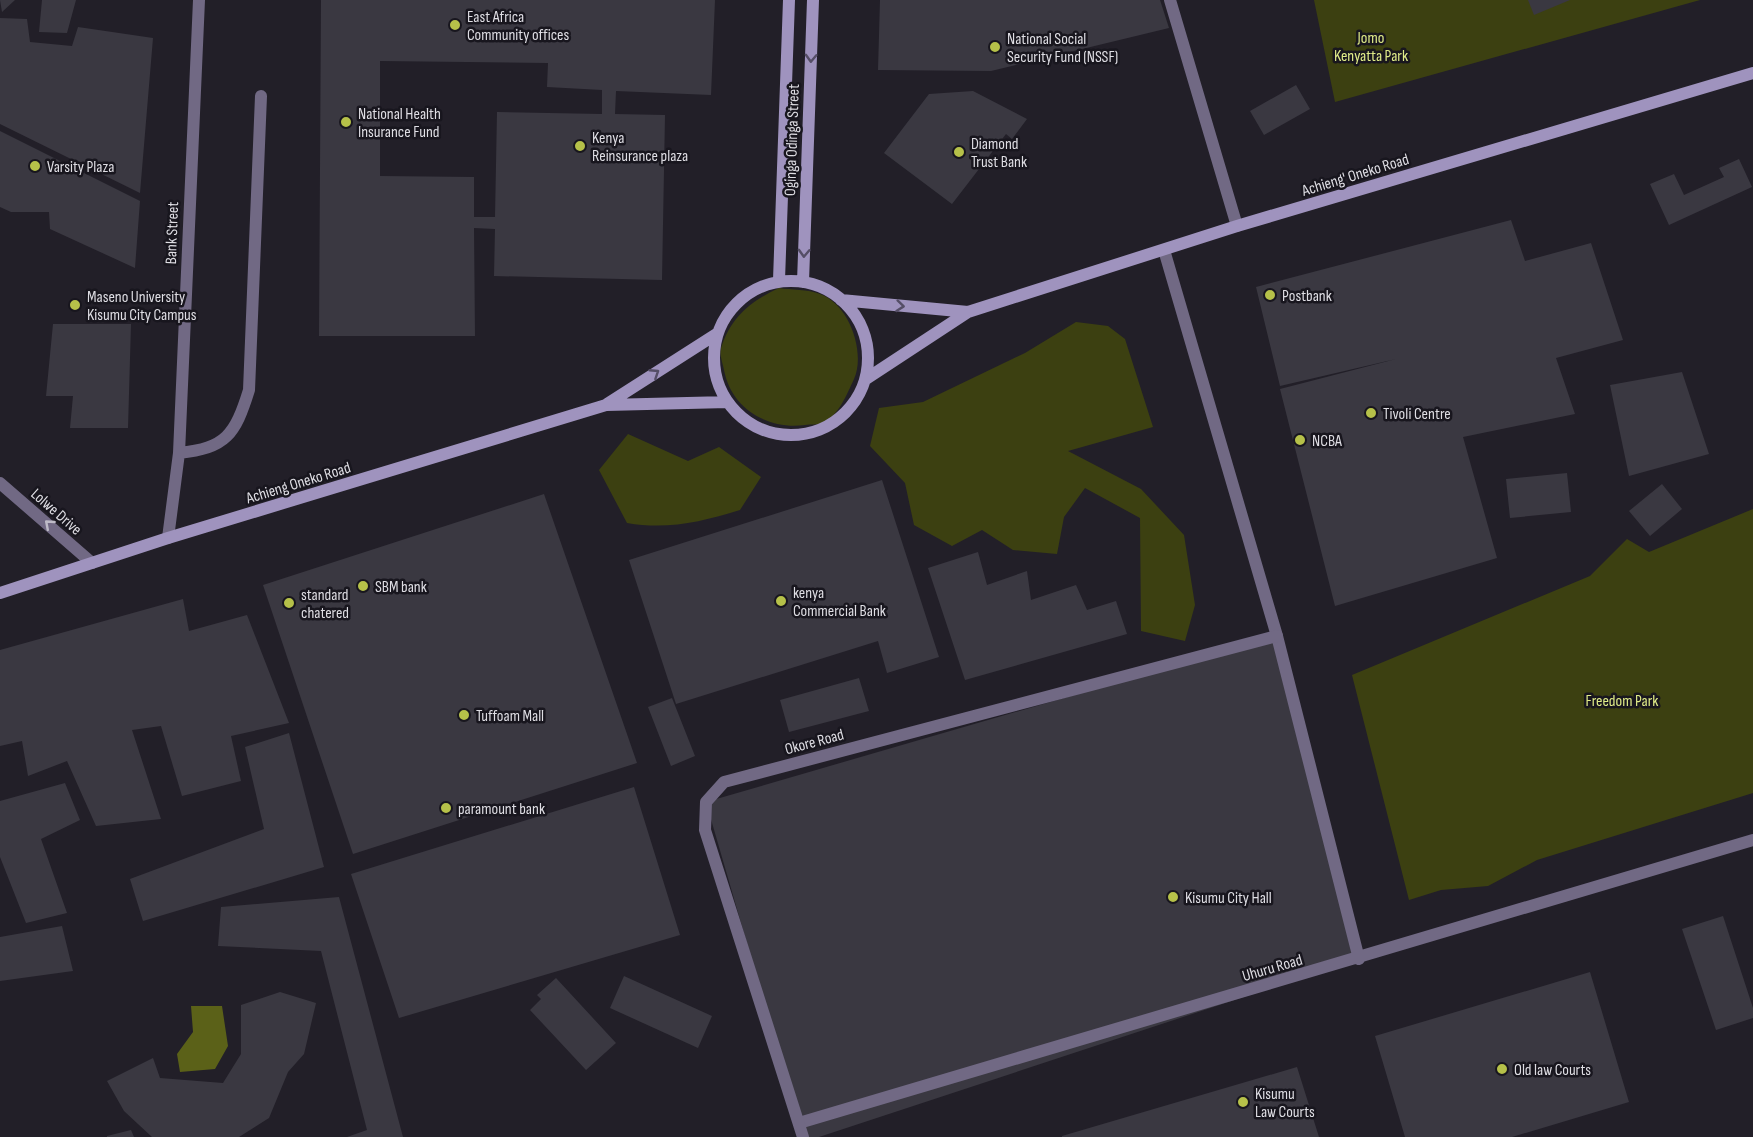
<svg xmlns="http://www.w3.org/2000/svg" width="1753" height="1137" font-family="'Sofia Sans Condensed',sans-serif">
<rect width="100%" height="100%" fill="#221f28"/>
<!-- green -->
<path fill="#3c4011" d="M1314 0H1700L1335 102Z
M779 288C791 290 808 289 820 294 849 304 866 352 854 379 847 394 839 415 823 423 818 425 810 424 805 425 767 430 731 408 724 370 723 364 719 354 721 348 731 317 751 301 779 288Z
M1076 322 1108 326 1125 339 1153 427 1068 451 1141 489 1184 535 1195 605 1185 641 1141 631 1140 518 1085 488 1064 517 1057 554 1013 550 982 530 952 546 914 525 905 483 870 446 879 408 923 402 1025 353Z
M628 434 688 461 719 447 761 477 740 510C701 522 667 530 627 523L599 470Z
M1753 509V793L1537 860 1488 886 1441 890 1409 900 1352 675 1590 576 1627 539 1649 552Z"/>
<!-- water -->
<path fill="#5b6118" d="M191 1006H222L228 1046 215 1069 180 1072 177 1054 193 1032Z"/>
<!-- building -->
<path fill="#3a3841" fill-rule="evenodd" d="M0 0H15L2 12Z
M42 0H76L67 33 39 32Z
M321 0H715L711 95 616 91 615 114 665 115 662 280 494 276 495 229 474 228 475 336H319ZM380 61 548 63 547 87 602 90V114L497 112 495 217H474V177L380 176Z
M880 0H1160L1169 28 991 71 878 70Z
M1528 0H1570L1534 15Z
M0 18 27 19 30 42 72 46 78 27 153 38 140 193 0 124Z
M1296 85 1310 109 1264 135 1250 111Z
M973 91 1027 119 1012 139 1006 134 952 204 884 153 929 94Z
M0 131 140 201 135 268 50 229 49 212H11L0 207Z
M1739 159 1752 187 1669 225 1650 184 1674 174 1684 195 1724 177 1719 168Z
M1511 220 1525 261 1591 243 1623 340 1556 358 1575 414 1463 437 1497 558 1335 606 1280 389 1396 359 1280 386 1256 287Z
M53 324H131L128 428H70L73 396H46Z
M1682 372 1709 454 1629 476 1610 385Z
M1567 473 1571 512 1510 518 1506 479Z
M882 480 939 657 887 673 878 641 676 704 629 560Z
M1662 484 1682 509 1650 536 1629 511Z
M544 494 637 763 353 854 263 585Z
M978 552 987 585 1027 571 1031 600 1076 585 1087 610 1116 601 1127 634 965 680 928 568Z
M183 599 189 631 247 615 289 723 231 736 241 781 182 796 161 726 132 730 161 819 96 826 67 761 28 776 22 741 0 746V650Z
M1277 636 1359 959 819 1137H803L706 802Z
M859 678 869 711 789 732 780 700Z
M672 698 695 756 671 766 648 707Z
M289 733 324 867 143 921 130 879 264 829 245 747Z
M65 783 80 820 41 839 67 913 26 923 0 857V801Z
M634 787 680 935 399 1018 351 874Z
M339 897 403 1137H347L367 1130 321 951 218 946 221 907Z
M1723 916 1753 1008V1018L1716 1030 1682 929Z
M62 926 73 971 0 981V937Z
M1590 972 1629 1102 1512 1137H1405L1375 1036Z
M624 976 712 1016 698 1048 610 1008Z
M556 978 616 1043 586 1070 530 1010 541 999 537 995Z
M280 992 316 1003 304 1054 288 1072 269 1118 239 1137H152L124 1111 107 1081 153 1058 160 1078 223 1083 241 1054V1005Z
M1297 1067 1319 1137H1062V1136Z
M131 1130 134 1137H107V1136Z"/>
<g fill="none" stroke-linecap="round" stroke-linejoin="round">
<!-- service -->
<path stroke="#716984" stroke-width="12" d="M179 453C226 448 235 435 249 390L261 96
M168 538 179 453 199 0"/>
<!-- pedestrian -->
<path stroke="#716984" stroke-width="12" d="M1170 0 1237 226"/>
<!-- minor -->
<path stroke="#716984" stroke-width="12" d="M1164 250 1277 636 1359 959
M0 483 92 563
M799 1123 1753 840"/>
<!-- tertiary -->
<path stroke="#716984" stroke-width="12" d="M803 1137 705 830 706 802 724 782 1277 636"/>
<!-- secondary -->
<path stroke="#9f93be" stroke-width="12" d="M779 280 789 0
M714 358a77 77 0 1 1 154 0a77 77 0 1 1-154 0Z
M803 282 813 0
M841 300 968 312
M866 379 968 312 1237 226 1753 73
M607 404 718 333
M0 593 168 538 606 405 728 402"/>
</g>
<!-- one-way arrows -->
<defs><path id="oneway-chevron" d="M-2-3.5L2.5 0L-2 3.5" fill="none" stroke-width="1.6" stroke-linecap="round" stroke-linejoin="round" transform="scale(1.5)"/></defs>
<g stroke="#554e66">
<use href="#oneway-chevron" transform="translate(811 58) rotate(92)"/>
<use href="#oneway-chevron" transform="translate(804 253) rotate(92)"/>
<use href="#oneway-chevron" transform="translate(900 306) rotate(6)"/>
<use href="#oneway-chevron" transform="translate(655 373) rotate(-33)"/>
</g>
<use stroke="#bebbc7" href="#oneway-chevron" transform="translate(49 524) rotate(-139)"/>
<!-- markers -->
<g fill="#b6c149" stroke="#18161e" stroke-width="2">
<circle cx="455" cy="25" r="6"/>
<circle cx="995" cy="47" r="6"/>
<circle cx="346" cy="122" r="6"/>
<circle cx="580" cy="146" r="6"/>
<circle cx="959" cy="152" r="6"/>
<circle cx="35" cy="166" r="6"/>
<circle cx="1270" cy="295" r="6"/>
<circle cx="75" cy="305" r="6"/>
<circle cx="1371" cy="413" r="6"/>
<circle cx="1300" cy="440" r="6"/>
<circle cx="363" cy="586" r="6"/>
<circle cx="781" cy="601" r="6"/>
<circle cx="289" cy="603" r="6"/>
<circle cx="464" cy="715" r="6"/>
<circle cx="446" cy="808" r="6"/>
<circle cx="1173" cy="897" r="6"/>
<circle cx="1502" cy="1069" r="6"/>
<circle cx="1243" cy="1102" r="6"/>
</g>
<g text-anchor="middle" stroke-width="5" stroke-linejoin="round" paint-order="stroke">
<!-- poi labels -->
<g font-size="16" fill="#dfdee4" stroke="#18161e" text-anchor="start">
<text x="467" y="22">East Africa<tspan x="467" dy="18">Community offices</tspan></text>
<text x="1007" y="44">National Social<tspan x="1007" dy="18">Security Fund (NSSF)</tspan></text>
<text x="358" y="119">National Health<tspan x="358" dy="18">Insurance Fund</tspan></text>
<text x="592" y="143">Kenya<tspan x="592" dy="18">Reinsurance plaza</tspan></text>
<text x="971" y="149">Diamond<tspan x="971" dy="18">Trust Bank</tspan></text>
<text x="47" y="172">Varsity Plaza</text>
<text x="1282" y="301">Postbank</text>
<text x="87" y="302">Maseno University<tspan x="87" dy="18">Kisumu City Campus</tspan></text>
<text x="1383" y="419">Tivoli Centre</text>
<text x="1312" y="446">NCBA</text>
<text x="375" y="592">SBM bank</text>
<text x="793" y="598">kenya<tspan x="793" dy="18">Commercial Bank</tspan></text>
<text x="301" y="600">standard<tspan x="301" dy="18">chatered</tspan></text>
<text x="476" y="721">Tuffoam Mall</text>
<text x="458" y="814">paramount bank</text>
<text x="1185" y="903">Kisumu City Hall</text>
<text x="1514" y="1075">Old law Courts</text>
<text x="1255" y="1099">Kisumu<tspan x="1255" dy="18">Law Courts</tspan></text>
</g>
<!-- park labels -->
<g font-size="16" fill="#e0ec88" stroke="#18161e">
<text x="1371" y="43">Jomo<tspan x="1371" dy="18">Kenyatta Park</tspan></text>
<text x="1622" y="706">Freedom Park</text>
</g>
<!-- street labels -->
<g font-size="16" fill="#dfdee4" stroke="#18161e">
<text transform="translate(791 140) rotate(-88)" y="6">Oginga Odinga Street</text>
<text transform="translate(1355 174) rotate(-17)" y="6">Achieng' Oneko Road</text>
<text transform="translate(171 233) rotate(-88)" y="6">Bank Street</text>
<text transform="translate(298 482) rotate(-17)" y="6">Achieng Oneko Road</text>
<text transform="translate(57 511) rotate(41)" y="6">Lolwe Drive</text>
<text transform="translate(814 741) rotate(-15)" y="6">Okore Road</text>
<text transform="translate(1272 967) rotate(-16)" y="6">Uhuru Road</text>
</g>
</g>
</svg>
